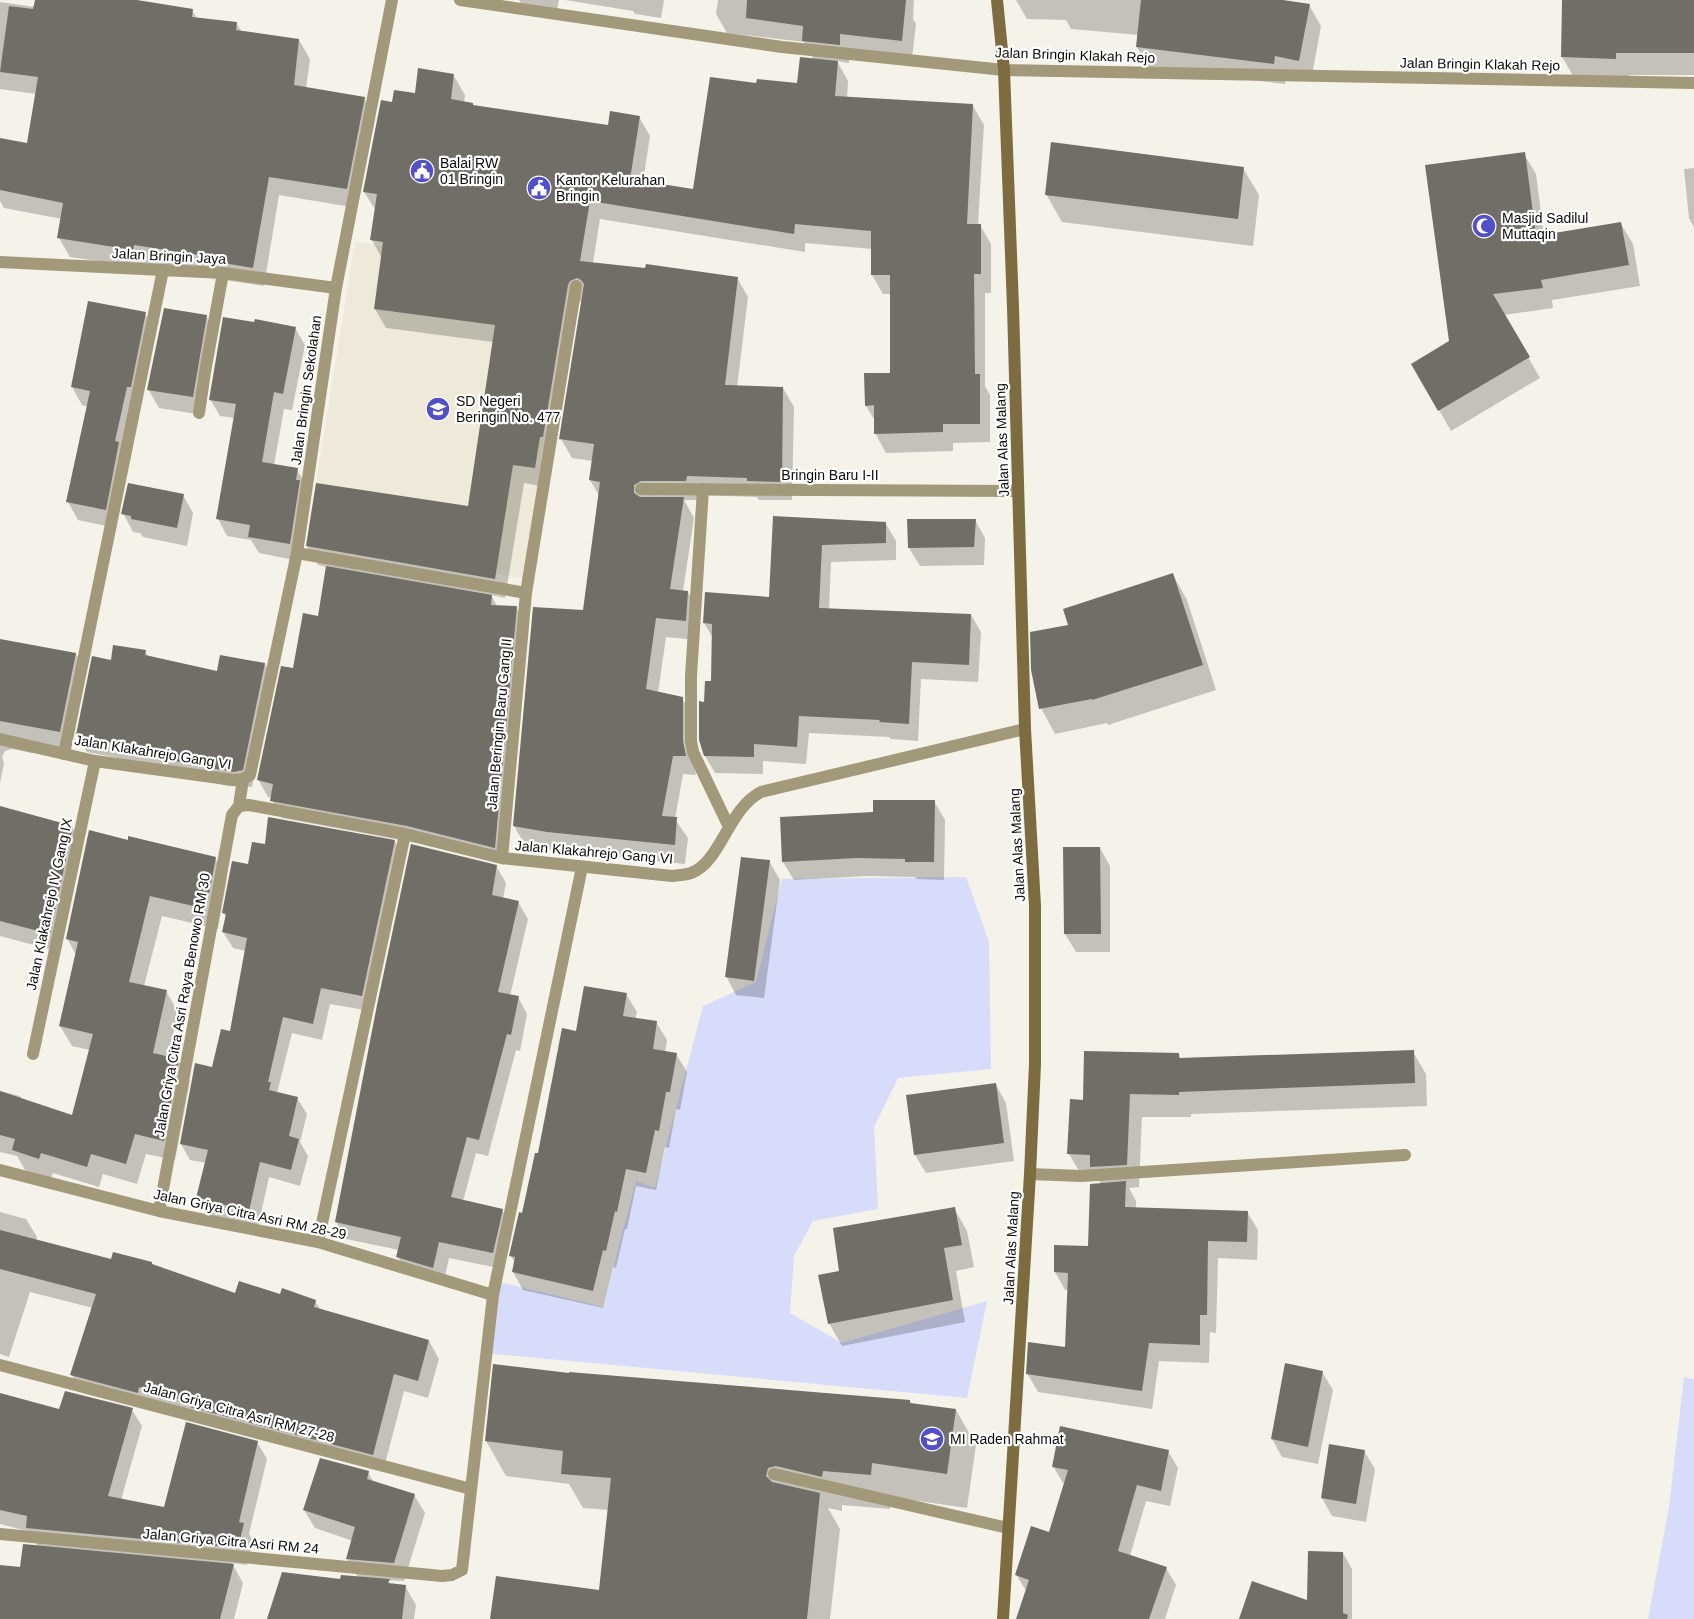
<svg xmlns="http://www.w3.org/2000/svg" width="1694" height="1619" font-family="Arial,sans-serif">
<rect width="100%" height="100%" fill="#f5f2e9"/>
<!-- built -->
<path fill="#eee9d8" d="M355 242 569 273 523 578 306 545Z"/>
<!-- green -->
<path fill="#d7dcfa" d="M966 877 989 942 991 1069 898 1078 874 1127 878 1209 813 1221 794 1256 790 1313 842 1343 987 1301 967 1398 484 1353 496 1281 603 1307 636 1181 655 1188 703 1006 756 982 782 879Z
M1684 1377 1694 1379V1619H1648L1669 1507Z"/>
<!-- shadow -->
<path fill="#0003" d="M36 0H129L192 10 197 19 236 23 242 32 299 40 310 59 306 89 364 98 375 118 357 208 279 195 264 286 70 257 59 238 62 219 4 208 0 201V139L28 145 36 94 0 89V2L35 7Z
M519 0H559L556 16 525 10Z
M565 0H664L661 18 635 14 633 11Z
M718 0H914L913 19 916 24 912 58 850 52 849 63 837 61 848 81 847 98 973 106 984 125 978 225H980L991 244V293H985V386L990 395V442L953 443V451L886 453 875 433V421L866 406 892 374 891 294H883L872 275V249L805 243V252L600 219 593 263 737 278 748 297 737 387 783 388 794 407 792 500H759L757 497 697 495V500H684L694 518 683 591 688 592 699 611 697 640 666 637 658 693 682 698 693 718V761L696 775 683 774 675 819 688 838 685 864 558 851 525 845 514 826 584 611 600 497 590 480 593 461 572 458 561 439 584 298 578 304 546 487 524 483 505 598 491 595 497 606 516 607 526 625 504 865 417 843 282 818 272 800V798L268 797 258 779 294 669 319 617 327 567 318 565 307 546 469 508 493 342 386 328 375 309 382 258 371 239 376 211 364 192 393 103 416 95 454 76 465 95 464 102 473 104 474 107 609 127 639 117 650 136 643 182 694 190 758 85 798 84 814 60 804 42 727 33 716 14Z
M1016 0H1262L1309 5 1321 26 1311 81 1286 76 1285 84 1149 67 1137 47 1139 35 1071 29 1066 20 1027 19Z
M1564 0H1694V75H1629V81L1575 79 1562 57Z
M1524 154 1536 174 1544 236 1621 224 1633 244 1640 286 1552 300 1553 308 1504 315 1540 378 1451 431 1413 364 1450 342Z
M1243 168 1259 195 1253 246 1062 222 1046 194Z
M1694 168V227L1689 218 1684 169Z
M89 302 145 314 156 332 116 528 78 520 68 502 88 407 82 405 72 387Z
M206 316 217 334 203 415 159 408 148 389Z
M295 328 305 345 292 410 284 409 274 465 297 470 307 486 299 561 259 553 251 540 227 536 218 519 235 418 220 416 210 399Z
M183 495 193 513 187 546 143 537 140 533 133 532 123 513Z
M774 518 886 524 896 541V560L831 562 829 610 971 615 981 632 978 682 921 679 918 741 891 739 889 737 809 733 806 764 763 761V774L715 773 705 756 706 703 713 682V638L704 623 770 599Z
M975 520 985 538 984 565 920 566 909 548Z
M1173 575 1187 600 1216 690 1108 725 1107 723 1055 734 1041 708 1070 625Z
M0 640 76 654 86 673 70 750 34 743 32 753 12 749 5 751 2 757 4 763 0 783Z
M145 651 148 656 218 673 265 664 274 681 252 787 227 786 143 763 87 752 77 735 112 661Z
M934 801 945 820 944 880 917 879 915 877 868 876 794 880 783 862 874 813Z
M0 808 72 827 83 845 60 952 0 936Z
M128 841 215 858 227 878 218 929 162 916 144 986 166 991 178 1012 168 1058 178 1060 190 1081 175 1160 146 1154 137 1184 103 1174 99 1187 53 1173 51 1179 25 1170 17 1156 0 1152V1091L20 1096 22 1099 73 1117 90 1050 72 1046 60 1026 76 955 67 938Z
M395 842 404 858 371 1011 330 1004 322 1040 292 1033 277 1093 297 1098 307 1114 300 1142 308 1156 300 1186 269 1177 258 1227 207 1214 198 1198 206 1163 190 1160 181 1144 213 1069 231 1033 246 951 233 948 223 932 226 918 224 913 249 866 266 846Z
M1100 848 1110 866V952H1076L1065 934Z
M769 861 780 880 764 998 736 995 726 976Z
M496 866 506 883 503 899 518 902 528 919 510 996 518 997 527 1014 520 1051 516 1050 488 1156 476 1153 463 1201 502 1210 512 1227 503 1269 449 1258 443 1285 408 1274 398 1257 399 1250 346 1239 336 1222Z
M626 994 637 1012 635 1019 656 1022 667 1040 665 1052 676 1054 687 1072 680 1110 676 1109 669 1148 665 1147 656 1190 636 1186 627 1229H625L616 1268 613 1267 603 1308 523 1290 513 1272 515 1263 511 1256 539 1155 577 1032Z
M1413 1052 1426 1074 1427 1106 1191 1114V1117H1142L1139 1187 1129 1188 1136 1201V1208L1247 1212 1258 1230 1257 1260 1218 1258 1216 1333 1210 1332 1209 1363 1159 1361 1152 1409 1038 1392 1027 1373 1067 1349 1069 1290H1065L1055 1272 1089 1248 1101 1184 1097 1177 1082 1176 1069 1154 1084 1101 1179 1054 1181 1059Z
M996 1085 1006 1103 1014 1161 926 1173 915 1155Z
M954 1208 967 1231 974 1267 956 1271 965 1322 842 1346 829 1323 841 1272Z
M0 1212 26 1219 37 1237 36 1241 112 1261 152 1263 154 1266 236 1295 281 1296 315 1301 321 1310 429 1341 439 1359 428 1398 404 1391 383 1472 82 1393 72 1375 93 1308 30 1292 9 1357 0 1354Z
M1286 1365 1322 1372 1333 1390 1318 1464 1282 1457 1272 1439Z
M570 1375 910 1401 912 1404 956 1410 976 1445 967 1508 891 1497 890 1509 842 1505V1511L828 1508 840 1529 830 1619H491L600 1591 609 1510 583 1508 569 1484 506 1476 486 1441Z
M0 1394 60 1411 132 1410 142 1426 121 1500 165 1508 257 1442 267 1459 249 1534 253 1541 247 1565 232 1563 243 1583 234 1619H0V1566L21 1569 38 1547 28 1531 0 1524Z
M1168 1451 1178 1468 1170 1506 1146 1501 1130 1556 1166 1568 1176 1585 1165 1619H1020L1026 1591 1016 1574 1050 1534 1065 1483H1063L1053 1466Z
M1364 1451 1375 1469 1366 1522 1332 1516 1322 1498Z
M368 1472 374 1483 414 1495 425 1513 404 1581 388 1580 391 1585 405 1586 416 1605 414 1619H268L341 1580 358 1577 347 1559 353 1541 315 1528 304 1510Z
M1343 1553 1352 1569V1619H1240L1308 1602Z"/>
<!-- building -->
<path fill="#716e67" d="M35 0H137L193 9 192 17 237 22 236 30 299 39 294 85 365 97 347 189 269 177 253 268 211 261 212 257 134 245 133 250 57 238 63 203 0 190V138L27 143 38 77 0 72 9 6 33 9Z
M747 0H906L902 41 840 34V45L802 41 803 26 746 18Z
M1141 0H1283L1310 4 1299 61 1275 56 1274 64 1136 47Z
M1562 0H1694V53H1616V59L1561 57Z
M800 57 838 61 835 96 973 104 967 224H981V274H974L975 374H980V424H943V432L874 434V405L865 406 864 373H890V275H871V231L795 224 794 234 590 201 580 261 645 268 646 264 738 277 725 385 783 387 782 482 747 481V478L687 476 686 481H641L634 485V493L640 497H684L670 589 688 591 686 621 656 618 646 689 683 697V741L686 756H673L662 816 677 817 675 845 547 832 513 826 533 607 583 610 600 482 589 480 594 444 559 439 584 284 581 280 577 278 570 281 568 285 543 437H540L535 468 513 465 495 579 306 546 316 483 468 506 495 325 374 309 383 242 370 240 377 194 363 192 381 100 392 102 394 90 415 93 418 68 454 74 451 99 473 103V105L608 125 610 111 640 116 630 179 693 189 710 77 756 83 757 79 797 83Z
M1051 142 1244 167 1238 219 1045 195Z
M1525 152 1536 236 1621 222 1629 265 1541 280 1543 288 1493 294 1530 357 1438 411 1411 364 1449 341 1425 165Z
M88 301 146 312 131 387H127L115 441 119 442 106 510 66 502 90 391 71 387Z
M164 308 207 315 193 397 147 390Z
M223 317 254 322 255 319 296 327 283 394 274 392 262 462 298 468 296 480H300L290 544 248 537 250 525 216 519 236 404 209 400Z
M128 483 184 494 177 528 131 519V516L121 514Z
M773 516 886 522V543L822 545 819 608 971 614 969 665 912 662 909 724 879 722 880 720 799 716 797 747 754 744V757L704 756 699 740V701L704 702 705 681H711L712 624 703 623 705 592 769 597Z
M907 519H976L974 547 908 548Z
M326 566 492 595 491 605 517 606 495 848 407 826 270 801 273 784 257 780 281 666 293 668 303 613 318 616Z
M1173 573 1203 665 1092 700V699L1039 709 1031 670 1030 632 1068 625 1063 609Z
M0 639 76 653 60 732 0 721Z
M113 645 146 650 145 655 217 671 220 655 265 663 243 770 234 772 216 769 180 760V762L134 750 135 747 76 735 92 656 111 660Z
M873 800H935L934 862H905V859L857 858 782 862 780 817 873 812Z
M0 806 73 826 50 934 0 921Z
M268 817 395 840 362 996 321 988 313 1024 283 1017 268 1082H271L269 1090 298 1097 289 1136 299 1139 291 1170 260 1162 249 1211 196 1198 208 1150 180 1144 195 1063 212 1067 221 1029 230 1031 247 938 222 932 226 914 222 913 232 861 248 864 252 842 265 844Z
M89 830 128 840V836L216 857 206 909 150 896 129 982 167 990 153 1053 179 1059 164 1141 135 1134 126 1164 91 1154 87 1167 41 1153 39 1159 12 1150 15 1139 0 1135V1091L72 1115 93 1034 59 1026 78 942 66 939Z
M411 844 497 865 492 895 519 901 498 992 519 996 511 1035 507 1034 479 1140 467 1137 451 1197 503 1209 493 1253 439 1242 433 1268 396 1257 401 1237 335 1222 377 1005Z
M1063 847H1100L1101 934H1064Z
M741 857 770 860 754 981 725 977Z
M584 986 627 993 623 1016 657 1021 653 1049 677 1053 670 1092H666L659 1131 655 1130 646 1173 626 1169 617 1212 615 1211 606 1251 603 1250 593 1291 512 1272 515 1257 509 1256 519 1212 522 1213 535 1153H538L562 1028 576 1031Z
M1414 1050 1415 1083 1179 1092V1095L1130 1094 1127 1165 1090 1167V1155L1067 1154 1070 1099 1083 1100 1084 1051 1179 1053V1058Z
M996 1083 1004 1143 914 1155 906 1095Z
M1126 1181 1125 1207 1248 1211 1247 1242 1208 1241 1207 1315H1200V1345L1149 1343 1142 1391 1026 1374 1028 1342 1065 1347 1068 1273 1054 1272V1245L1088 1246 1090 1184Z
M955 1207 962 1245 944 1248 953 1300 828 1324 818 1275 839 1271 833 1228Z
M0 1230 111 1259 113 1252 152 1262V1264L235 1293 239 1281 280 1294 282 1288 316 1300 314 1307 429 1340 418 1381 394 1374 373 1455 190 1407 191 1403 139 1387 138 1393 70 1375 96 1294 0 1269Z
M1285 1363 1323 1371 1308 1447 1271 1439Z
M493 1364 569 1373V1372L910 1400V1403L956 1409 947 1474 872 1463 871 1475 823 1471 822 1477 776 1466 768 1468 766 1476 772 1482 820 1493 807 1619H490L496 1576 599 1590 611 1478 561 1474 563 1451 485 1441Z
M65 1391 133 1408 108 1496 164 1507 186 1422 258 1441 239 1522 244 1523 238 1548 26 1528 27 1516 0 1510V1393L59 1409Z
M1060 1426 1169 1450 1161 1491 1137 1485 1118 1551 1167 1567 1149 1619H1016L1029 1580 1015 1575 1031 1526 1049 1532 1068 1470 1052 1467Z
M1329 1444 1365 1450 1356 1504 1321 1498Z
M320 1458 369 1471 367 1479 415 1494 394 1563 346 1559 355 1527 303 1510Z
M23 1544 234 1564 220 1619H0V1565L20 1567Z
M1308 1551 1343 1552V1613L1348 1615 1347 1619H1239L1252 1581 1307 1600Z
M282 1572 340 1579 341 1575 390 1579 388 1583 406 1585 402 1619H267Z"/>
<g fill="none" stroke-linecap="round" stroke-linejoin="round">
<!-- service -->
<path stroke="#a2987a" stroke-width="12" d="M641 489 1018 491
M1030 1174 1081 1176 1405 1155
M774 1474 1008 1528"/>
<!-- minor -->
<path stroke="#a2987a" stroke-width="12" d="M0 262 223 273 336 288
M199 413 205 372 223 273
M703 489 691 676V741L693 752 729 827
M297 553 526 593
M0 739 95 761 234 780 243 779 250 775 297 553 336 288 392 0
M64 754 163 270
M239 806 249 805 405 834 502 858 672 876C678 875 685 875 691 873 721 862 728 809 761 792L1025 729
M502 858 526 593 576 286
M33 1054 95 761
M0 1170 159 1211 318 1242 493 1295
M159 1211 232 815 239 806 243 779
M318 1242 405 834
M0 1365 471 1489
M0 1534 442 1576 452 1575 462 1570 493 1295 582 867"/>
<!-- tertiary -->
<path stroke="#a2987a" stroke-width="12" d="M460 0 782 47 1004 70 1694 83"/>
<!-- secondary -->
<path stroke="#7c6c40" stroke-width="12" d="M997 0 1004 70 1013 307 1025 729 1035 906V1064L1030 1174 1003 1619"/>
</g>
<!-- icons -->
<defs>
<g id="civic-disc" transform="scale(1.25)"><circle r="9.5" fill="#5150c7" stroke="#fff"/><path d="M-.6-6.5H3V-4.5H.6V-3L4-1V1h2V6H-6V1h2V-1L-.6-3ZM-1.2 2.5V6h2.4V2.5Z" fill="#fff"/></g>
<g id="mosque-disc" transform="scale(1.25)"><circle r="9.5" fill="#5150c7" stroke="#fff"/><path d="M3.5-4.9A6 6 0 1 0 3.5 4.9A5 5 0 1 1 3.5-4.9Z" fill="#fff"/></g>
<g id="school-disc" transform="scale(1.25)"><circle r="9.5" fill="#5150c7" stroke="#fff"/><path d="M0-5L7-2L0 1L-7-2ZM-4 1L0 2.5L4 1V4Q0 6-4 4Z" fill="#fff"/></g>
</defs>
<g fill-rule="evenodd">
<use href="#civic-disc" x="422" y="171"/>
<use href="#civic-disc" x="539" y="188"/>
<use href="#mosque-disc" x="1484" y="226"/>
<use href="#school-disc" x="438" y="409"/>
<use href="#school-disc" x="932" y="1439"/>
</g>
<g text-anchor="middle" stroke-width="4.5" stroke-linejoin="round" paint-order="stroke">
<!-- street labels -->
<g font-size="14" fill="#0c0b08" stroke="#fff">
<text transform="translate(1075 55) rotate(2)" y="5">Jalan Bringin Klakah Rejo</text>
<text transform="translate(1480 64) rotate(1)" y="5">Jalan Bringin Klakah Rejo</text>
<text transform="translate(169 256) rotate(3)" y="5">Jalan Bringin Jaya</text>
<text transform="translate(306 390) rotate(-82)" y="5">Jalan Bringin Sekolahan</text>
<text transform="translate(1002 440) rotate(-92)" y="5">Jalan Alas Malang</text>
<text x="830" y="480">Bringin Baru I-II</text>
<text transform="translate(499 724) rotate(-85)" y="5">Jalan Beringin Baru Gang II</text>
<text transform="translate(153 752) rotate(9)" y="5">Jalan Klakahrejo Gang VI</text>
<text transform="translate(1017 845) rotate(-93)" y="5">Jalan Alas Malang</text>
<text transform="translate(594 852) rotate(5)" y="5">Jalan Klakahrejo Gang VI</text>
<text transform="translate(49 904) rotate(-78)" y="5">Jalan Klakahrejo IV Gang IX</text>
<text transform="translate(182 1005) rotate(-80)" y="5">Jalan Griya Citra Asri Raya Benowo RM 30</text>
<text transform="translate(250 1214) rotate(12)" y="5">Jalan Griya Citra Asri RM 28-29</text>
<text transform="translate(1011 1248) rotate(-87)" y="5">Jalan Alas Malang</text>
<text transform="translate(239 1412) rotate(15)" y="5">Jalan Griya Citra Asri RM 27-28</text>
<text transform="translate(231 1541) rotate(5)" y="5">Jalan Griya Citra Asri RM 24</text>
</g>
<!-- poi labels -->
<g font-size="14" fill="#0c0b08" stroke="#fff" text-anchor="start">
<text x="440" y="168">Balai RW<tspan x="440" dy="16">01 Bringin</tspan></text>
<text x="556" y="185">Kantor Kelurahan<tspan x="556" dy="16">Bringin</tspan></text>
<text x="1502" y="223">Masjid Sadilul<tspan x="1502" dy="16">Muttaqin</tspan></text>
<text x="456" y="406">SD Negeri<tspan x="456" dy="16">Beringin No. 477</tspan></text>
<text x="950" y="1444">MI Raden Rahmat</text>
</g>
</g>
</svg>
